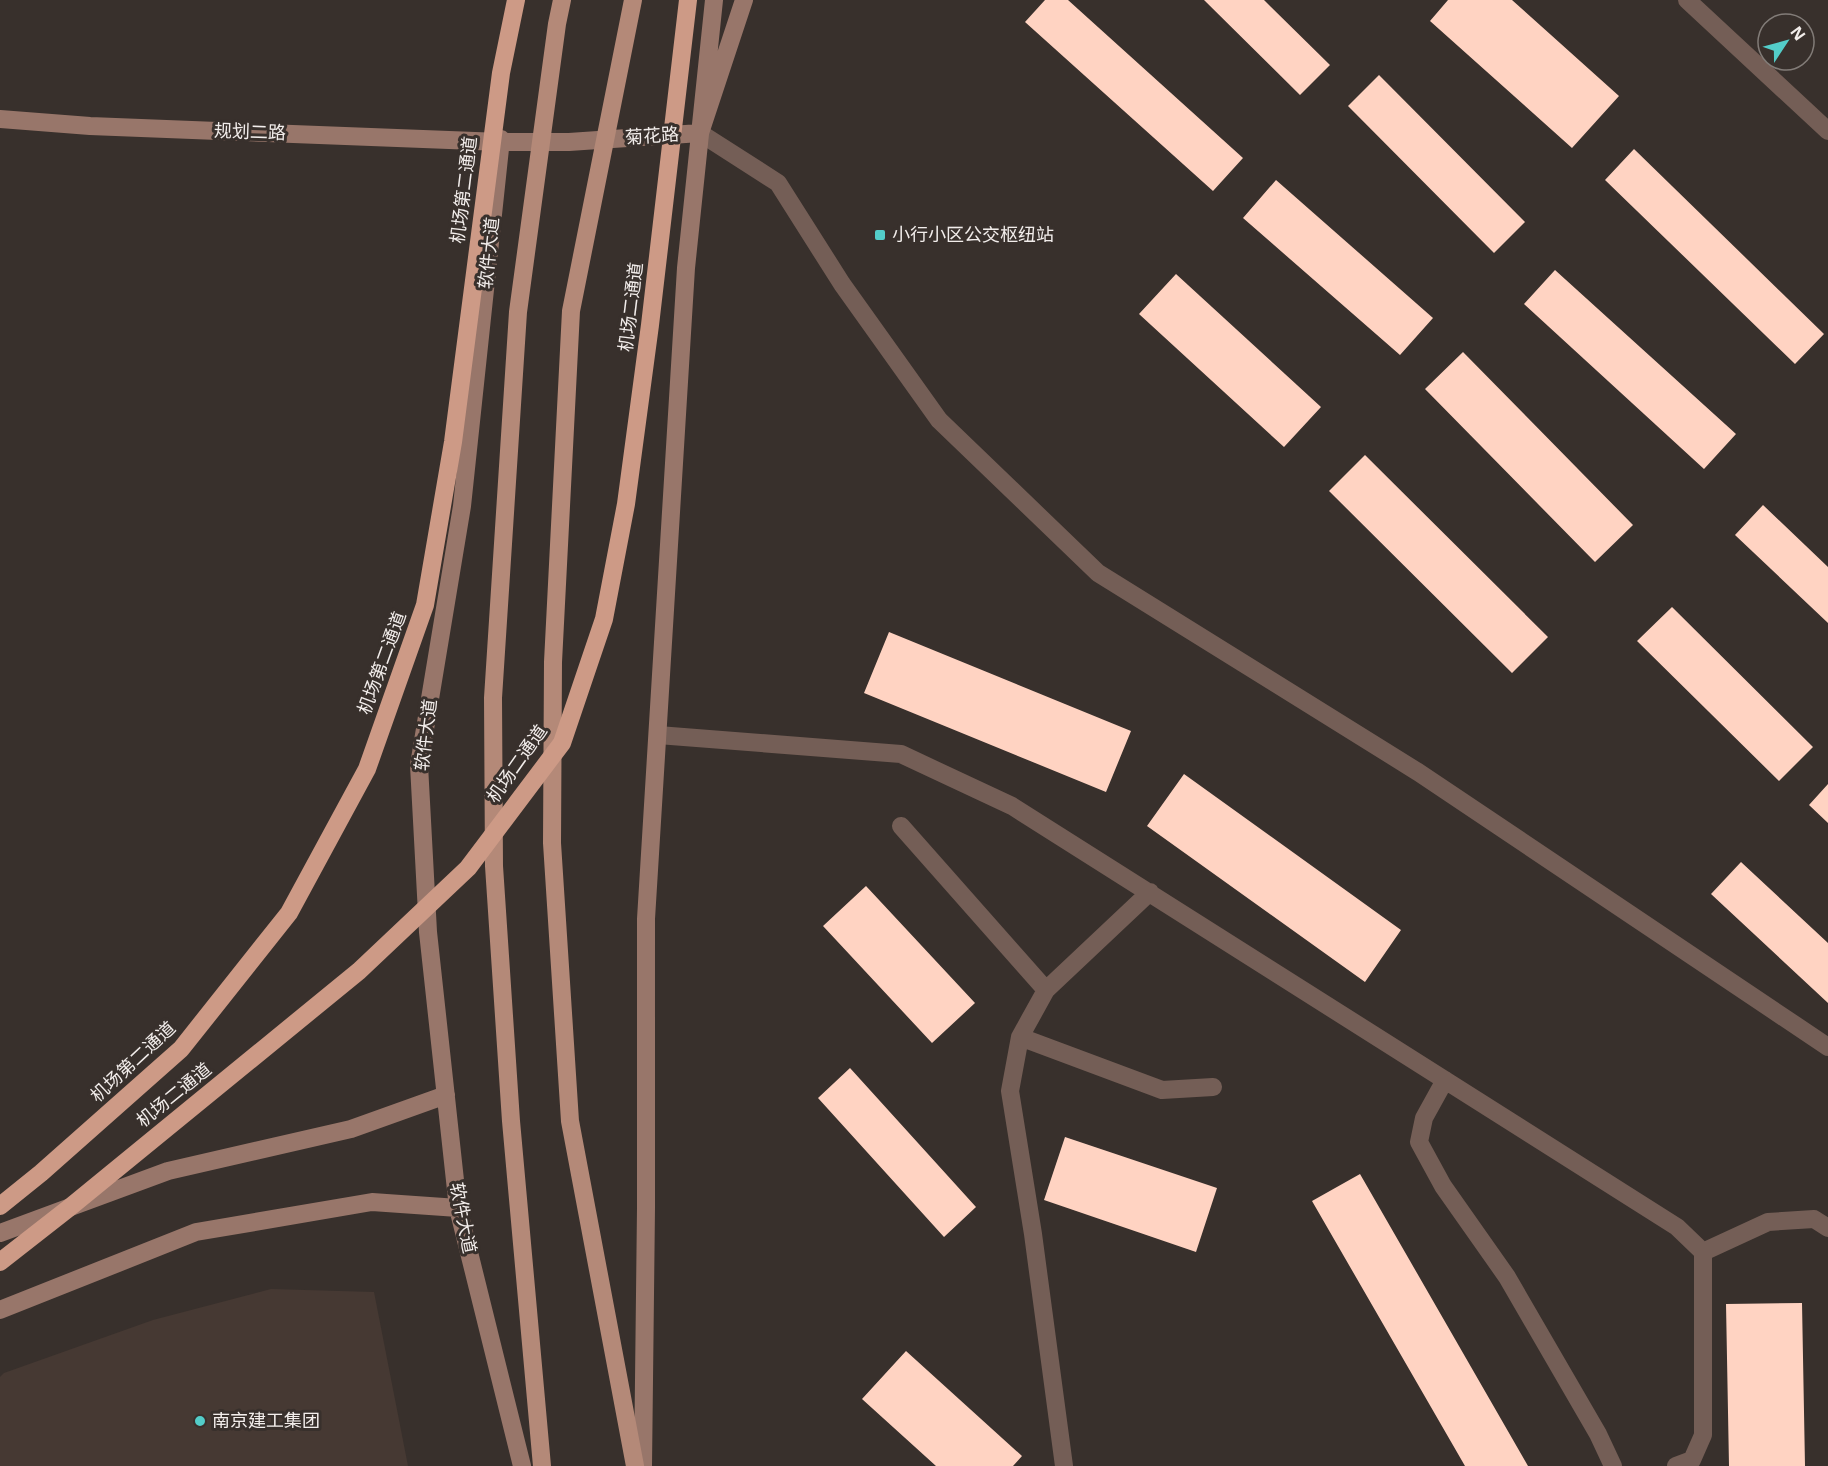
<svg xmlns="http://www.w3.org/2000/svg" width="1828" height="1466" font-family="'Open Sans','Noto Sans SC',sans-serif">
<rect width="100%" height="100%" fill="#38302c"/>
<!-- built -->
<path fill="#463933" d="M271 1289 374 1292 408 1466H0V1377L4 1373 153 1320Z"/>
<!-- building -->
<path fill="#ffd3c2" d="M1045 0H1068L1243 158 1213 191 1025 22Z
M1204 0H1264L1330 65 1300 95Z
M1448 0H1512L1619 96 1572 148 1430 21Z
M1379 75 1525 222 1494 253 1348 106Z
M1634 149 1824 334 1795 364 1605 180Z
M1276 180 1433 318 1400 355 1243 218Z
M1555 270 1736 434 1704 469 1524 304Z
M1176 274 1321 407 1284 447 1139 314Z
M1463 352 1633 525 1595 562 1425 389Z
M1365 455 1548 637 1512 673 1329 491Z
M1763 505 1828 567V623L1735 535Z
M1672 607 1813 747 1779 781 1637 641Z
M889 632 1131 731 1106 792 864 693Z
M1184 774 1401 930 1365 982 1147 826Z
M1828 784V823L1809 805Z
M1741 862 1828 943V1003L1711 894Z
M866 886 975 1003 932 1043 823 926Z
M850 1068 976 1207 944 1237 818 1098Z
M1065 1137 1217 1188 1196 1252 1044 1200Z
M1360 1174 1528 1466H1465L1312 1201Z
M1802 1303 1805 1466H1729L1726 1304Z
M906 1351 1022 1456 1013 1466H936L862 1399Z"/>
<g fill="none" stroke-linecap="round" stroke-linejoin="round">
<!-- street -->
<path stroke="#745e56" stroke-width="18" d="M1687 0 1828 131
M700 133 778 183 842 284 939 420 1098 573 1418 772 1828 1047
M658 735 901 754 1012 806 1677 1227 1703 1252V1435L1692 1460 1676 1466
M901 826 1046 990
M1020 1037 1162 1090 1213 1087
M1445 1080 1424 1118 1419 1142 1443 1186 1507 1277 1598 1434 1613 1466
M1703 1252 1768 1222 1814 1219 1828 1228
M1064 1466 1033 1234 1010 1091 1020 1037 1046 990 1150 892"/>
<!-- secondary -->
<path stroke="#98766a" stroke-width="18" d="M0 119 90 126 501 142H569L700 133 744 0
M501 139 462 506 419 765 428 932 458 1208 522 1466
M0 1233 168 1171 351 1129 446 1095
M0 1310 196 1232 372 1202 458 1208
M643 1466 646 1208V919L686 268 714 0"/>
<!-- primary -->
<path stroke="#b48978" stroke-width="18" d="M633 0 571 311 553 662 552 843 570 1121 635 1466
M542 1466 511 1121 494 866 493 698 518 312 557 24 562 0"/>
<!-- highway -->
<path stroke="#cd9a86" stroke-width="18" d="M0 1206 41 1173 181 1049 289 913 367 769 425 605 453 442 501 73 516 0
M0 1262 69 1208 359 971 468 868 562 743 604 619 626 504 650 325 688 0"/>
</g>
<!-- markers -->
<g fill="#53cdc9" stroke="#38302c" stroke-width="2">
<rect x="874" y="229" width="12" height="12" rx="3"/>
<circle cx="200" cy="1421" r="6"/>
</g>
<g text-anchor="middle" stroke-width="6" stroke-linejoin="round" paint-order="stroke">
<!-- street labels -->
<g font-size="18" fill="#f2edeb" stroke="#38302c">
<text transform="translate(250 132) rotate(2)" y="6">规划二路</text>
<text transform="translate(652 136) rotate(-4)" y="6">菊花路</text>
<text transform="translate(464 190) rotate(-83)" y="6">机场第二通道</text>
<text transform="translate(489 253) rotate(-84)" y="6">软件大道</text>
<text transform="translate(631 307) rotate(-83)" y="6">机场二通道</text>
<text transform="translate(382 663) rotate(-70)" y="6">机场第二通道</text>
<text transform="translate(426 735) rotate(-83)" y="6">软件大道</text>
<text transform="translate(517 764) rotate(-55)" y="6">机场二通道</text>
<text transform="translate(133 1062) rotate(-43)" y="6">机场第二通道</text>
<text transform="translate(174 1095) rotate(-39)" y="6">机场二通道</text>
<text transform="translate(463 1218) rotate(79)" y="6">软件大道</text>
</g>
<!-- poi labels -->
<g font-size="18" fill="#f2edeb" stroke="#38302c" text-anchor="start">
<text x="892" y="241">小行小区公交枢纽站</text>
<text x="212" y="1427">南京建工集团</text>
</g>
</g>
<!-- north arrow -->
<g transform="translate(1786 42) rotate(54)"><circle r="28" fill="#38302c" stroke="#827c78" stroke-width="1.5"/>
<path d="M0-4.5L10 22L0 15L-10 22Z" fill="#53cdc9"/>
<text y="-9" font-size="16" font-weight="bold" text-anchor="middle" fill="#f2edeb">N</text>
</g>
</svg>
